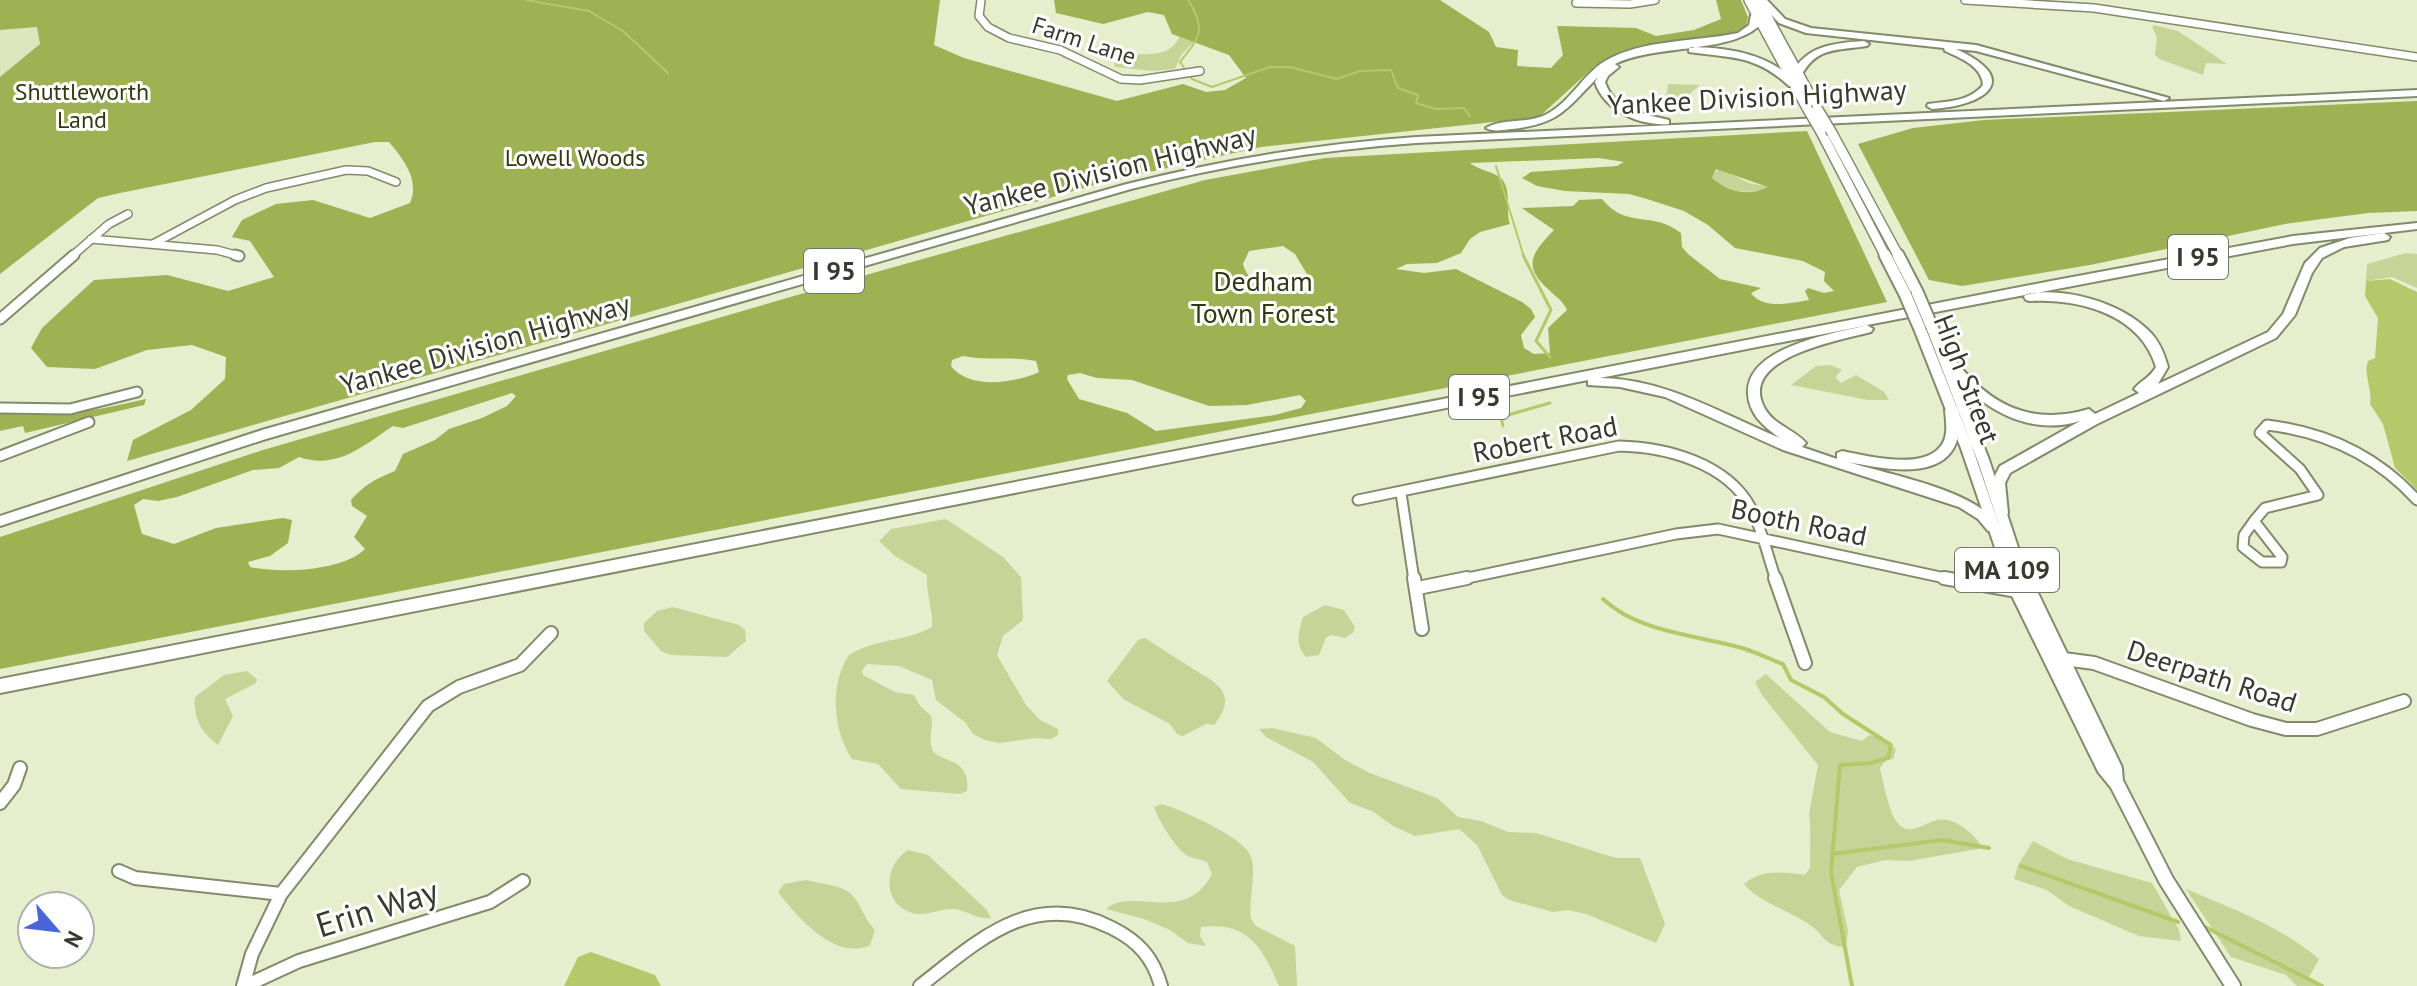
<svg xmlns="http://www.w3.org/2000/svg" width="2417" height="986" font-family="'PT Sans',sans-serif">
<rect width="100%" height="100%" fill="#e6eece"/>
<!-- built -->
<path fill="#dce6be" d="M37 27 41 44 0 77V30Z"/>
<!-- green -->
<path fill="#c6d597" d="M2154 25 2178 31 2227 64 2206 63 2203 75 2159 59 2155 55 2157 38 2152 27Z
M1181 32 1197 39 1181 55 1175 69 1153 71 1115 67 1114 63C1135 44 1170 68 1181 32Z
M1668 84 1700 85 1670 111 1653 107 1667 93Z
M1719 168 1749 183 1770 187C1748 196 1730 192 1711 178Z
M2406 253 2417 254V288L2392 277 2366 281 2367 264Z
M1831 365 1842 370 1835 377 1841 383 1856 375 1884 392 1889 400H1868L1791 385 1816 366Z
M946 519 1003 557 1021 577 1023 620 1003 636 997 655 1026 705 1040 720 1058 729V735L1051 739 1035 738 999 743 985 740 973 734 966 723 936 700 932 680 899 666 867 664 862 671 863 675 895 692 914 695 920 706 931 716C934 726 928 739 932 749 938 764 971 755 967 791L960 794 901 789 878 764 852 759C833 731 829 685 849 655 876 638 906 642 932 627 933 609 926 594 927 575L895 556 879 541 891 529Z
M1325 605 1344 610 1355 627 1354 632 1345 638 1331 635 1326 638 1319 655 1306 657C1295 645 1298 632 1303 617Z
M673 607 739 625 745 630 746 641 727 657 671 655 661 651 644 631V623L657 611Z
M1145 638C1159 647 1173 656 1187 665 1211 681 1242 690 1214 725L1206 724 1183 736 1177 734 1170 724 1123 699 1107 681 1138 640Z
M247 671 257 679 256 683 225 699 233 716 218 745C202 733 193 719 195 697L224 675Z
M1766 674 1830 732 1862 741 1869 735 1881 738 1896 749 1893 759 1886 760 1880 768C1883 781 1889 813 1897 822 1909 838 1924 823 1937 820 1955 816 1975 835 1983 848L1909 861 1885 860 1857 867 1839 890 1848 931 1846 946C1840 947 1839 947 1834 945 1825 942 1821 934 1814 928 1796 913 1757 902 1744 884 1760 869 1785 872 1805 875L1810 868C1810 858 1811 819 1809 814L1818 765 1762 695 1755 682Z
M1272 728 1316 738 1345 760 1370 773 1437 798 1458 817 1481 821 1508 832 1536 833 1616 858H1640L1665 924 1656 943 1586 914 1568 910 1553 912 1509 900 1502 895 1477 845 1459 829 1415 836 1393 826 1372 811 1350 803 1313 762 1266 737 1259 729Z
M1161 804C1180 809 1246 838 1251 857 1257 876 1248 899 1251 919L1256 926 1295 946 1297 986H1279C1262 947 1248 921 1201 927L1200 936 1206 946 1188 943 1170 930 1144 919 1106 909C1132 886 1185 926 1212 874L1207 862C1201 859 1194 859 1188 856 1177 851 1157 818 1154 807Z
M2033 841 2067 859 2152 883 2179 930 2181 941 2139 936 2069 906 2047 890 2014 879 2018 865Z
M908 850 928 855 987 910 991 918C977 920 968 911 955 909 941 908 926 917 912 913 881 903 884 865 908 850Z
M806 880C820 884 838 884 850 893 859 900 864 919 875 930L870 945C836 962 797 917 778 892L784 884Z
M2186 889C2231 908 2282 927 2319 959L2309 977 2316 986H2297L2286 975 2231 957Z"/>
<!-- forest -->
<path fill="#9eb153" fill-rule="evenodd" d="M0 0H940L934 45 964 58 1117 101 1183 84 1206 92 1225 90 1246 78 1229 55 1172 34 1164 15 1148 12 1103 24 1056 13 1054 0H1440L1489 32 1496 47 1518 50 1517 66 1551 68 1563 55 1557 26 1636 28 1656 36 1694 30 1721 19 1716 0H1741L1748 17 1746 26 1734 33 1622 51 1595 66 1539 117 1261 147 1105 182 127 461 133 440 191 410 225 379 226 357 192 345 147 350 95 369 47 367 31 348 42 328 94 280 167 275 228 291 274 277 250 241 232 237 242 220 276 204 313 200 370 218 410 203C420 180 404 160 389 142H375L120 193 98 198 0 274V77L40 44 37 27 0 30Z
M2417 101V211L2368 213 2285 224 2090 265 1962 286 1929 280 1858 144 1913 128 1984 120Z
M1807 131 1887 302 0 669V537L263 450 887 269 1205 180 1325 158ZM1599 158 1624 162 1617 166 1531 172 1522 178 1537 186 1565 191 1629 194 1647 199 1684 211 1708 225 1735 248 1803 261 1825 272 1824 281 1834 291 1824 293 1808 288 1805 291 1809 300C1791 303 1763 310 1751 293L1761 288 1720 279 1688 254 1682 247 1681 233C1652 210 1627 230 1602 199L1579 200 1573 206 1522 208 1554 230C1533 252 1521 265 1549 290 1556 297 1563 301 1567 310L1548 328 1550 353 1534 354 1524 348 1521 335 1535 317 1531 309 1522 302 1456 269 1424 273 1396 269 1407 264 1437 263 1461 253 1470 239 1480 232 1510 224C1505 210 1513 185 1498 176 1489 171 1477 169 1470 163ZM1716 169 1768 187C1748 197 1729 192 1712 178ZM1283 246 1295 254 1308 276 1305 281C1285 293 1249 290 1243 264L1249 251ZM963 356C988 361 1012 356 1036 361L1039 372C1015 383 969 390 951 366L952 360ZM1080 373 1097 378 1132 380 1209 406 1247 405 1300 395 1306 401 1301 408 1275 415 1156 431 1127 413 1079 399 1067 379 1068 375ZM512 393 516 396 507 406 482 418 449 429 435 440 403 454 395 471C377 478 364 485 351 500L352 506 367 516 354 537 365 549C343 571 280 574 250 567L248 562 270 556 288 543 292 520 283 518 216 528 174 544 142 534 134 505 143 499 158 501 177 497 253 470 279 468 299 457C337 470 363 446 393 426L403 428Z
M146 399 144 405 25 433 23 426 0 431V412C51 420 97 410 146 399Z"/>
<!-- water -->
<path fill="#b5c96a" d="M2390 279 2417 292V490L2395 468 2383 424 2370 404C2373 389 2363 375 2368 361L2375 358 2378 318 2365 296 2366 281Z
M591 952 655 975 661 986H564L578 957Z"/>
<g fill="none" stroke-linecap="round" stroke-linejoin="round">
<!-- stream-far2 -->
<path stroke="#b5c96a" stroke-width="2" d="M526 0 589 11 623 31 668 73
M1188 0C1207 29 1200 37 1180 62L1192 79 1212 87 1270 67H1290L1337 79 1360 71 1391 70 1398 88 1418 95 1416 103 1436 109 1464 108 1470 116
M1496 166 1524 257"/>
<!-- stream-far1 -->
<path stroke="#b5c96a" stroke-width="3" d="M1523 255 1551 310 1536 341 1550 357
M1503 426 1501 417 1550 403"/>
<!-- stream -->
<path stroke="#b5c96a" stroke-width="4" d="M1603 599C1639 633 1697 635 1742 648 1756 652 1769 659 1783 664L1791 680 1824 697 1843 714 1891 745 1888 758 1871 763 1840 765 1831 872 1852 986
M1832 854 1942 840 1989 848
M2021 866 2178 922
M2205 927 2322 986"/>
<!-- minor-far2 casing -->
<g stroke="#828a6c" stroke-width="10">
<path id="minor-far2" d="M981 0 979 16 988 27 1009 38 1060 50 1121 79 1140 80 1200 71
M1965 0 2094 8 2417 57
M1576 3 1630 4 1655 0
M91 239 217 250 239 256
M153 244 235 200 266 188 346 170 368 171 396 182
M71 257 109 224 128 214"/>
</g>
<!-- minor-far1 casing -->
<g stroke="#828a6c" stroke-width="13">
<path id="minor-far1" d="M235 255 239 256
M0 319 74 255
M0 408 70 409 137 392
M0 456 89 422
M1401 493 1414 580
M1358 500 1619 446C1666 447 1727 463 1751 508 1762 529 1768 557 1776 580
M2254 521 2282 557 2281 562H2262L2243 547 2244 535Z
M2254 521 2265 508 2318 495 2300 469 2260 433 2267 425C2326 432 2377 456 2417 500
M1458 580 1676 534 1718 529 1954 580"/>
</g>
<!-- minor casing -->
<g stroke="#828a6c" stroke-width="16">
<path id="minor" d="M1414 578 1422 629
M1775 578 1805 663
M1944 578 2023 592
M1418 588 1467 578
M2056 658 2094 663 2252 720 2286 729H2317L2404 701
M0 803 14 785 20 768
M119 871 135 878 281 894
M243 986 252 954 281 894 428 706 459 687 520 665 551 633
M245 986 299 961 490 902 523 881
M920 986C978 941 1033 887 1112 928 1138 941 1153 957 1161 986"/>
</g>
<!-- major-far2 casing -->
<g stroke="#828a6c" stroke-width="12">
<path id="major-far2" d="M1749 0 1807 108
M1758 0 1817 108
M1821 132 1886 257
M1832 133 1899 257"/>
</g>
<!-- major-far1 casing -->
<g stroke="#828a6c" stroke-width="15">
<path id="major-far1" d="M1885 255 1905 294
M1898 255 1917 292
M1932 327 1984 462 2023 580
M1920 329 1966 446 2012 580"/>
</g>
<!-- major casing -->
<g stroke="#828a6c" stroke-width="18">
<path id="major" d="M2011 578 2104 768 2117 784 2166 880 2233 986
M2023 578 2115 769 2116 782"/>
</g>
<!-- highway casing -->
<g stroke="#828a6c" stroke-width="4">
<path id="highway" d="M1757 0H1767L1785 19 1811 28 1976 45 2169 98 2164 101 1976 51 1956 49C2024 80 1984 106 1932 109L1927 106 1928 104C1948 101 1969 102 1983 85 1982 66 1960 58 1945 51L1944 48 1806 33 1779 23Z
M1756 12 1761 15 1759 26C1728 54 1656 44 1615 64L1619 67 1608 76 1605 82C1614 110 1644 114 1669 120V124C1640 126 1604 111 1595 82L1598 77C1566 109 1560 124 1511 129 1502 130 1493 132 1486 128 1502 118 1527 124 1545 115 1570 103 1582 75 1605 61 1643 39 1695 42 1738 33L1749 25 1751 15Z
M1864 41 1869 44 1867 46C1837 51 1817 46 1801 76L1792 74C1806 45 1835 43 1864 41Z
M1692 47C1731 48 1770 54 1798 84L1789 86C1756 55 1731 58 1689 52V48Z
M2417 90V96L1416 143C1319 150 1225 165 1131 189L266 439 0 526V516L262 430 1123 185C1220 160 1317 144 1416 137Z
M2417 223V229L2293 244 1867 325 1873 329 1871 332C1842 340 1738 357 1764 407 1773 425 1794 429 1806 443L1802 447 1837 459V453L1842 451C1867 456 1922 470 1940 447 1949 437 1946 422 1945 410L1952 405 1957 407C1961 418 1960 432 1956 443 1941 482 1879 468 1848 462 1890 475 1977 490 2000 527L1998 531H1988L1978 519 1959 507 1783 450 1665 397 1620 387 1588 385V380L0 693V679L2051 281 2293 236ZM1864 326C1830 334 1745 348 1748 394 1749 414 1764 427 1780 438 1720 413 1666 379 1600 378Z
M2384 233 2390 237 2388 240 2344 247 2322 258 2312 273 2295 315 2276 338 2097 424 2010 473 2005 483 2008 513 2006 517H1996L1991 483 2000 466 2080 421C2022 439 1968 400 1938 354L1936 351 1938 348H1946C1982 400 2025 428 2089 409L2095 414 2139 393 2134 389C2141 380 2149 379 2156 367 2140 314 2080 299 2030 301L2026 300 2024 297 2026 294C2065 287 2119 302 2148 330 2159 340 2164 353 2168 367L2158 384 2268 332 2283 314 2305 263 2320 248 2350 238Z"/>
</g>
<!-- minor-far2 -->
<use href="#minor-far2" stroke="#fff" stroke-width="7"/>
<!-- minor-far1 -->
<use href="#minor-far1" stroke="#fff" stroke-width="9"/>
<!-- minor -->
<use href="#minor" stroke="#fff" stroke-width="12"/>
<!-- major-far2 -->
<use href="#major-far2" stroke="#fff" stroke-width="9"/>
<!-- major-far1 -->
<use href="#major-far1" stroke="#fff" stroke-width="11"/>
<!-- major -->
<use href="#major" stroke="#fff" stroke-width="14"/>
<!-- highway -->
<use href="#highway" fill="#fff" fill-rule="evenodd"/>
<!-- major-bridge-far1 casing -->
<g stroke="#828a6c" stroke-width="12" stroke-linecap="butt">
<path id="major-bridge-far1" d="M1807 108 1821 132
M1817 108 1832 133"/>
</g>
<!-- major-bridge casing -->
<g stroke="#828a6c" stroke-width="15" stroke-linecap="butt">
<path id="major-bridge" d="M1917 292 1932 327
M1905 294 1920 329"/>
</g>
<!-- major-bridge-far1 -->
<use href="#major-bridge-far1" stroke="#fff" stroke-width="9"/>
<!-- major-bridge -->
<use href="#major-bridge" stroke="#fff" stroke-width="11"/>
</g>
<g text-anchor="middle" stroke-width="6" stroke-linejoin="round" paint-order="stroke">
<!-- far-street labels -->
<g font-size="24" fill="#373a2d" stroke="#fff">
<text transform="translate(1084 41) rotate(18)" y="8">Farm Lane</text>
</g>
<!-- far-park labels -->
<g font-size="24" fill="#323a12" stroke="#fff">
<text x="82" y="100">Shuttleworth<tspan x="82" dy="28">Land</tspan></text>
<text x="575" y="166">Lowell Woods</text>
</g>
<!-- shield labels -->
<g fill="#fff" stroke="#73756c" stroke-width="2">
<rect x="2168" y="235" width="60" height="44" rx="6"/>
<rect x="804" y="249" width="60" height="44" rx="6"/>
<rect x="1449" y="375" width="60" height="44" rx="6"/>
<rect x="1955" y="548" width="104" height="44" rx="6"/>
</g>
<g font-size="26" font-weight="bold" fill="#373a2d">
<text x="2198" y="266">I 95</text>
<text x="834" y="280">I 95</text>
<text x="1479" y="406">I 95</text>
<text x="2007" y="579">MA 109</text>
</g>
<!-- street labels -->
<g font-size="28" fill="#373a2d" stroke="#fff">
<text transform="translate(1757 97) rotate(-3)" y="10">Yankee Division Highway</text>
<text transform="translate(1110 170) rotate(-14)" y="10">Yankee Division Highway</text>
<text transform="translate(485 344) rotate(-16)" y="10">Yankee Division Highway</text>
<text transform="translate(1967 379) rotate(69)" y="10">High Street</text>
<text transform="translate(1545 439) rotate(-11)" y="10">Robert Road</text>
<text transform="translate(1799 522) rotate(12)" y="10">Booth Road</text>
<text transform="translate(2212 676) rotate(18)" y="10">Deerpath Road</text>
</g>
<!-- park labels -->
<g font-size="28" fill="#323a12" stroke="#fff">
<text x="1263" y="291">Dedham<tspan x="1263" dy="32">Town Forest</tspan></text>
</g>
<!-- near-street labels -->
<g font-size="34" fill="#373a2d" stroke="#fff">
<text transform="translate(377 908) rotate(-17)" y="12">Erin Way</text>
</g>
</g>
<!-- north arrow -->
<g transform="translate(56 930) rotate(118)"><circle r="38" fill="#ffffff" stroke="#afb0ab" stroke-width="2"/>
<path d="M0-6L14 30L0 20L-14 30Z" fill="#4965d9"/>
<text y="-12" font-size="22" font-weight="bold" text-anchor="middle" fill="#373a2d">N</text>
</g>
</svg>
